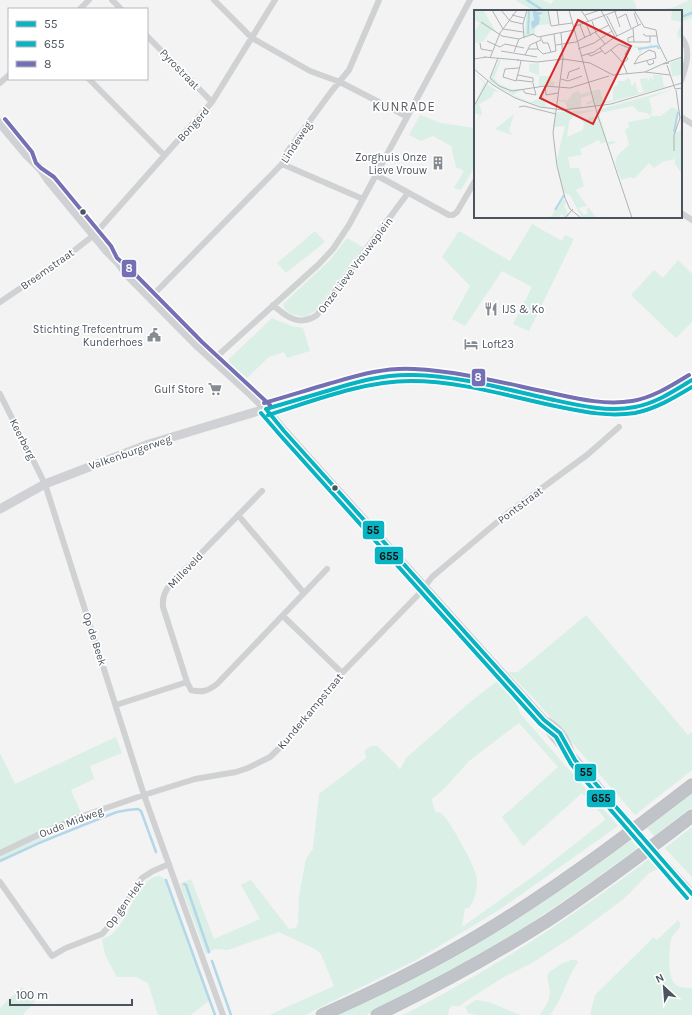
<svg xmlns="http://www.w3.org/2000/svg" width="692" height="1015" font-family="Karla,sans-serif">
<rect width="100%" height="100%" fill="#f3f3f3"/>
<!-- green -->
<path fill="#daefe5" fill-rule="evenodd" d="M515 0H543L551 4 554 0H633L635 3 637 11H534Z
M690 0H692V18L681 22V11H646L672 8Z
M420 115 441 123 475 128V166L461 190 454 188 464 171 456 167 451 146 433 136 421 141 409 135Z
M532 224 562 241 565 235 574 239 529 331 513 324 532 287 502 271 465 326 452 319 470 286 442 257 459 231 510 261Z
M315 231 325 242 286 273 277 263Z
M347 238 363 247 315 311 306 317C297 316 285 314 283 304L330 260Z
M678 260 692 274V322L676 338 631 295 654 270 663 278Z
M272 318 292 326 303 328 310 351 287 358 284 352 269 357 247 378 229 362V359Z
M586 615 688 735 692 732V770L635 815 536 701 508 672H518Z
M497 681 516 702 520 713 524 718 618 826 499 910 418 959 305 1015H269L334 986 321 954 315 949 279 932 228 950 215 949 206 954 180 884 191 879 214 939 260 919 241 885 251 880 289 929 296 928 298 922 299 896 302 879 306 859 313 849 319 794 366 758 365 750 371 746H377L396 764 400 770 406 758 469 703ZM519 723 558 767 502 817 523 846 582 793 604 817 605 820 542 870 462 927 465 908H469C475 900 479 885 476 875 474 865 450 821 443 815 440 812 438 812 435 812L432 799 445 788 469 761Z
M116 737 122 753 90 766 94 779 71 790 81 813 87 820 30 845 0 860V753L15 784Z
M692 793V807L654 836 647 828Z
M692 827V877L665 848Z
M631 840 638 848 597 878 522 929 485 952 412 993 366 1015H333C392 986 452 959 508 925 551 899 591 869 631 840Z
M649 859 657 869 649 873 625 898 575 935 532 963 504 977 469 999 460 1006H452L449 1009 448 1015H403C489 972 572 917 649 859Z
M159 876 165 879 177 909 210 1000 191 1015H158L148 983 136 977H117L105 955 102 939C105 937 111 936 113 933 130 919 136 878 159 876Z
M678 920 680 923V927C678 931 674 933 672 937 668 945 668 977 674 983 679 988 686 988 692 988V1015H590L595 995 654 937 657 940Z
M571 960H576L578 962C566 979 563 999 550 1015H540C545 1006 549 1004 550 992 550 985 546 980 548 973L561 964Z
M22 987 35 1002 23 1014 24 1015H0V1008Z
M476 1000 489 1002 520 1015H476L468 1013 465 1007Z"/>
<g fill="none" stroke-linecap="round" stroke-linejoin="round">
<!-- stream -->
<path stroke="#b3d7e9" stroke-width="2.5" d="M527 0 541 9
M681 17 692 13
M0 861 39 843 91 822 117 812 128 810 138 809 141 811 156 852
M166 880 215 1015
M184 884 186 885 209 952
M212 961 231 1015"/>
<!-- highway casing -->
<g stroke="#b9bbc1" stroke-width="13">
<path id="highway" d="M322 1015C385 987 447 956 505 919 570 878 631 832 692 785
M377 1015C435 987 492 956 547 921 597 888 645 852 692 816"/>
</g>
<!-- street -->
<path stroke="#cfd1d3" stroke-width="6" d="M112 0 121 9
M214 0 252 38 310 71 340 82 406 116
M80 9 89 0
M147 36 212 102
M681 37C692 49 686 67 681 81
M89 79 164 155
M0 83 9 75
M681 117 692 124
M282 164 363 199
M376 175 449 215H453L457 212 475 181
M681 213 692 220
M150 298 282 164 287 152 331 92 349 70 379 0
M0 302 62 260 94 235 212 102 275 0
M273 305C286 317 300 327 317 315L408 193
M213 360 319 264 333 249 349 225 470 0
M0 394 45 484 144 795 223 1015
M262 491 170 585C164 592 162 598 163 607L187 682 191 690C202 693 208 691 217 684L327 569
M238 515 304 593
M283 616 342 673
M116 705 187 682
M0 853 42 833 77 818 144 795 195 779 236 772 248 768 270 757 292 736 342 673 418 595 432 577 508 513 587 455 619 427
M0 882 52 956 66 948 102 934 117 917 142 878 153 871 169 864"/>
<!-- secondary -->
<path stroke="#cfd1d4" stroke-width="9" d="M0 123 27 155 41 169 49 181 106 250 119 263 127 274 198 346 251 394 266 409 284 431 544 720C550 735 561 745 572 756 590 776 607 797 624 818
M0 509 45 484 149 444 345 385 378 376 409 374 441 377 577 405 604 408H625L649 403 667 395 692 380
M544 720C559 727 567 740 571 755
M661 860 692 894"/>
<!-- highway -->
<use href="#highway" stroke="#c0c3c8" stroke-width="12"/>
<!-- secondary-bridge -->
<path stroke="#cfd1d4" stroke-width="9" d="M624 818 661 860"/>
<!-- bus-1 casing -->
<g stroke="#fff" stroke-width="7">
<path id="bus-1" d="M266 409 284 431 544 720 560 733 575 760 692 894
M266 409C286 403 307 397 327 391 356 382 383 374 413 375 458 376 501 388 545 398 573 404 605 413 635 407 656 403 674 391 692 380"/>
</g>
<!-- bus-2 casing -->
<g stroke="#fff" stroke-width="7">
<path id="bus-2" d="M261 413 280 435 540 724 556 737 571 764 687 898
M268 415C313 401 363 381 411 381 461 381 511 397 560 407 584 412 609 417 635 413 655 409 674 398 692 387"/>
</g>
<!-- bus-3 casing -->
<g stroke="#fff" stroke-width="7">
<path id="bus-3" d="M5 119 32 152 36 163 41 168 54 177 111 246 117 258 131 270 202 342 270 405
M264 403C286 397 307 390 328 384 356 376 384 367 414 369 457 371 500 382 542 391 571 397 602 406 632 401 652 398 671 386 689 375"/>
</g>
<!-- bus-1 -->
<use href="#bus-1" stroke="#08b3c2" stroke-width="4"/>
<!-- bus-2 -->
<use href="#bus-2" stroke="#08b3c2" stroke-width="4"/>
<!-- bus-3 -->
<use href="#bus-3" stroke="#7570b3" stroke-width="4"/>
</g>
<!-- icons -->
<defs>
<g id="building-bare" transform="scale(1.08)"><path d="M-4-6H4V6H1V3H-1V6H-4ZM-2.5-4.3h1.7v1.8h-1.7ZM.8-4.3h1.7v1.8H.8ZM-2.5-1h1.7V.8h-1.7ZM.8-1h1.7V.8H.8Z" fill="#868b92" stroke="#fff" stroke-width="2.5" paint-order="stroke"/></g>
<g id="restaurant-bare" transform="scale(1.08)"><path d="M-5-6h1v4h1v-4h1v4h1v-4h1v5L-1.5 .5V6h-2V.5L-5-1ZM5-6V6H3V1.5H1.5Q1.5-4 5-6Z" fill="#868b92" stroke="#fff" stroke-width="2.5" paint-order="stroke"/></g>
<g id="civic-bare" transform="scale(1.08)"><path d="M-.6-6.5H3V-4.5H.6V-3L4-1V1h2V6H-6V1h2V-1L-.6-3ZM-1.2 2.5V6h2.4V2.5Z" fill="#868b92" stroke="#fff" stroke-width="2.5" paint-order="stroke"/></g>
<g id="hotel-bare" transform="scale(1.08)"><path d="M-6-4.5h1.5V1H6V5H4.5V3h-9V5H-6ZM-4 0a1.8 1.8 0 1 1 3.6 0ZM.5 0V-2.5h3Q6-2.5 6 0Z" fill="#868b92" stroke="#fff" stroke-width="2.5" paint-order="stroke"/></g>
<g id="supermarket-bare" transform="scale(1.08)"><path d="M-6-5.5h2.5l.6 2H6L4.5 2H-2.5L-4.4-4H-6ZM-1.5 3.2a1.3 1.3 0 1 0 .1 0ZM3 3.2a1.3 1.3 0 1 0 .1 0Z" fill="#868b92" stroke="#fff" stroke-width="2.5" paint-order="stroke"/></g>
</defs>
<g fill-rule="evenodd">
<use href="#building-bare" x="438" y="163"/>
<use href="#restaurant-bare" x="491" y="309"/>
<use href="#civic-bare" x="154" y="335"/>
<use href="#hotel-bare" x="471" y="344"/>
<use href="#supermarket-bare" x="215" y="389"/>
</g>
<!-- markers -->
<g fill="#4b535e" stroke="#fff" stroke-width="1.5">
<circle cx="83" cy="212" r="3.5"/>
<circle cx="335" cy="488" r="3.5"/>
</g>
<g text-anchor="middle" stroke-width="3.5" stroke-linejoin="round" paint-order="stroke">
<!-- street labels -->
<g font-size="11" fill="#4b535e" stroke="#fff">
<text transform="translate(180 69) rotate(46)" y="4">Pyrostraat</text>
<text transform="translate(193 124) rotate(-48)" y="4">Bongerd</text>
<text transform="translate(296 142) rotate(-57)" y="4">Lindeweg</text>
<text transform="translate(355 265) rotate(-53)" y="4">Onze Lieve Vrouweplein</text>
<text transform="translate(47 269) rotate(-35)" y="4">Breemstraat</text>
<text transform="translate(23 439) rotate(63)" y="4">Keerberg</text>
<text transform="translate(130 452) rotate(-19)" y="4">Valkenburgerweg</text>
<text transform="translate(520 505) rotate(-37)" y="4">Pontstraat</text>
<text transform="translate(185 570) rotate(-46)" y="4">Milleveld</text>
<text transform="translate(95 639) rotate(72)" y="4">Op de Beek</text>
<text transform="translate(310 711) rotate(-50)" y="4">Kunderkampstraat</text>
<text transform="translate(71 822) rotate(-21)" y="4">Oude Midweg</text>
<text transform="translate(124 904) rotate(-54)" y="4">Op gen Hek</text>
</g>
<!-- poi labels -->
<g font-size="11" fill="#4b535e" stroke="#fff" text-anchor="end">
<text x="427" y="161">Zorghuis Onze<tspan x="427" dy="13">Lieve Vrouw</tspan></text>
<text x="502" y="313" text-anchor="start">IJS &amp; Ko</text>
<text x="143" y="333">Stichting Trefcentrum<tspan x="143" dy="13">Kunderhoes</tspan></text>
<text x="482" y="348" text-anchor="start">Loft23</text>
<text x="204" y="393">Gulf Store</text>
</g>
<!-- quarter labels -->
<g font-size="13" letter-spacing="1" fill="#5f6166" stroke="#fff">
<text x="404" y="111">KUNRADE</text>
</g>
</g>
<!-- overview -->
<g transform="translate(474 10)">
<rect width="208" height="208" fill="#f3f3f3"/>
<path d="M0 0H9L22 22 17 20 9 32 0 33V22L6 13 0 10ZM53 0H74L77 14 64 15 61 19V25L50 27ZM57 1H65L67 5 64 6 65 14 61 17 58 15 57 12 60 10ZM198 0H208V28L205 27 207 33 203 24 208 12 197 10ZM142 27 146 31 150 29 155 36 171 37 176 35V32L179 36 184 35 185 36 169 38 166 45 164 38 151 36ZM208 48V65L198 66 196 53ZM25 50 45 52 27 50 20 68 24 73 35 79H49L39 85 56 92 69 87 72 96 82 99 73 98 43 88 15 71ZM65 53V66H76V71L85 73H80V76L62 77 65 76V66L55 61 56 54ZM0 63 12 73 3 92 13 74 25 82 20 81 18 87 5 94 8 103 0 117 6 105 0 103V97L10 73ZM179 65H188L190 77 199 75 122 96 118 81 126 79 129 92 139 90V77L144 75V71H151L153 68 156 69 158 77 161 71 164 83 169 82 166 69 173 68 175 72 176 67 180 70ZM200 79 175 88 178 100 176 103 182 101 176 104 177 106H187L198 97 204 100 202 122 206 121 208 116V164L201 154 200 142V149L188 152 180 158 175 153 160 169 157 167 147 170 141 153 143 146 155 135 151 119 155 118 154 112 177 108 174 103 165 102 159 96 125 103 134 132 140 131 141 133 135 135 139 147 123 100ZM105 81 106 84 117 81 121 97 103 99 83 98H93L91 92 84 91 85 85V90H90V87L92 92 99 83ZM117 85 118 90 112 92 113 95 119 93 120 96 107 97V88ZM122 100 103 105 111 112 112 109 122 106 119 111 123 112V105L136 143 132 132 127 134 125 130 106 139 108 145 94 147 96 158H105L110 176 102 180 113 196 104 198 110 205 114 203 112 199 115 198 122 208H108L96 185 90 183 84 160 83 149 91 116 80 117 79 124V116L83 102ZM101 104 110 113 109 120 93 127 95 112ZM40 104 35 120 38 125 21 119ZM89 189 93 192 90 195 95 206 90 208 88 204 84 208H76Z" fill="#daefe5" fill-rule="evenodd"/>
<path d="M58 0 69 3 64 6 66 7 65 14 58 19 57 12 60 10Z" fill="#b3d7e9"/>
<path fill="none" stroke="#b3d7e9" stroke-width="2" d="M54 24 55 0M164 39 183 36 185 39M200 122 204 102M81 200 90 185"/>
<path fill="none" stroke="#b0b3b7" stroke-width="1" d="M18 0 29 19 49 22M27 0 36 11 49 14M74 0 77 16 98 13M83 0 85 15M95 0 123 103 158 208M107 0 115 12M127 0 141 27M160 0 170 17 182 20 184 33 193 51M141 2 146 17M160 3 164 15M38 5 50 8M111 5 126 0M133 6 143 26M144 8 152 4 157 18M118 11 122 23 131 34M7 12 28 26 45 29 59 24 64 27 100 20M112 13 117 26M106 15 111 28M99 17 145 0M159 18 160 32M87 23 89 49 79 123 83 156 91 188 96 199 107 208M169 24 172 26H183M160 26 154 28V32H176V26M50 28 49 14 53 0M68 30 69 33H74L77 42M13 31 26 37M6 33 7 39 18 41M82 35 102 32 135 15M26 37 31 34 50 38M126 38 131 44 145 34 155 38 151 44 154 49 149 53M54 39H64L62 32M64 39 69 44 82 41 80 24M104 39 120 33 138 21M137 40 149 53 153 63M175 40 181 42 182 48 160 54 165 46ZM27 41 51 45 56 35 67 30V27M40 42 45 29M114 44 117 46 128 41M51 45 63 47M107 46 120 42 141 27 167 14M10 47 45 50M16 48 26 23 43 0M0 49 12 47M43 50 63 52 89 49 116 53 139 65 171 62 193 52 195 53 189 54M173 51 175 55 180 53 179 50M194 52 208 47M193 55 201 79 208 78M45 58 31 59 29 67 42 71 45 60 47 51M0 59 19 75 41 88 66 97 89 100 137 94 208 73M171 62 196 65M16 68 25 76 38 81 71 76 96 78 135 66M16 68 24 48M87 69 94 71 108 66M93 69 95 62 106 58M42 70 59 72V68L44 65M71 76 72 85 84 83M49 80 51 83 62 85 59 73M0 96 14 71M45 97 50 96 82 104M200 141V125L206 108 202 80M91 208 99 199"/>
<path fill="#d62828" fill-opacity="0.15" stroke="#d62828" stroke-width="2" d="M104 10 157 36 119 114 66 88Z"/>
<rect width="208" height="208" fill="none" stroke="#4b535e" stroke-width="2"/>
</g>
<g stroke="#fff" stroke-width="1.5">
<rect x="121" y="259" width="16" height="19" rx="4" fill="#7570b3"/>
<rect x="471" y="368" width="15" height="19" rx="4" fill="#7570b3"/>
<rect x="362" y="520" width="23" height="20" rx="4" fill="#08b3c2"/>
<rect x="374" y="546" width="30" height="19" rx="4" fill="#08b3c2"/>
<rect x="574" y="763" width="23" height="19" rx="4" fill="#08b3c2"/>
<rect x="586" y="789" width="30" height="19" rx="4" fill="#08b3c2"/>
</g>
<g font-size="11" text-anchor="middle" font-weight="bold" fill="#fff">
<text x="129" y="272">8</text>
<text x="478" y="381">8</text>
</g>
<g font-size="11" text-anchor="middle" font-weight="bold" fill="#111">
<text x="373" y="534">55</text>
<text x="389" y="560">655</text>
<text x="586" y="776">55</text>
<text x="601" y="802">655</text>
</g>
<!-- legend -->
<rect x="8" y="8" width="140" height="72" fill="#ffffff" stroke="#b7babf"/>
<rect x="16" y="21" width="20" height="6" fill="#08b3c2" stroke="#b7babf"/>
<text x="44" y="28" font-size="12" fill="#4b535e">55</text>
<rect x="16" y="41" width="20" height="6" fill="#08b3c2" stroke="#b7babf"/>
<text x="44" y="48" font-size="12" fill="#4b535e">655</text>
<rect x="16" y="61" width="20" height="6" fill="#7570b3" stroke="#b7babf"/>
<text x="44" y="68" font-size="12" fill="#4b535e">8</text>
<!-- north arrow -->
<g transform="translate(664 987) rotate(334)" stroke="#ffffff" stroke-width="3" paint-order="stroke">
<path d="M0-3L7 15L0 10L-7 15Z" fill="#4b535e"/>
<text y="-6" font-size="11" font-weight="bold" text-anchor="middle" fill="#4b535e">N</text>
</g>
<!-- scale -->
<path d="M10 999v6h122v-6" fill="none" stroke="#4b535e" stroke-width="2"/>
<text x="16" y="999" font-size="12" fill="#4b535e" stroke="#ffffff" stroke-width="3" paint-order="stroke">100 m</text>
</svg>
